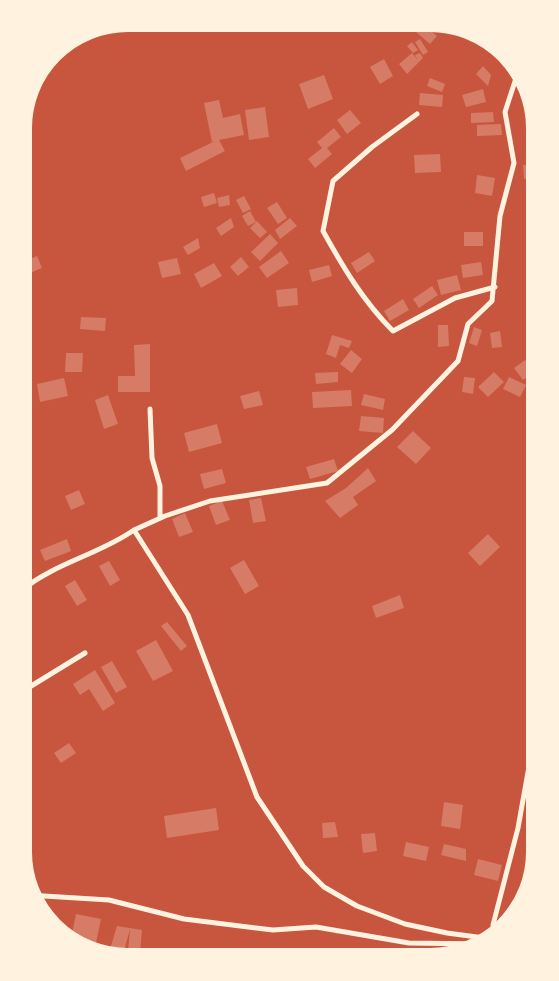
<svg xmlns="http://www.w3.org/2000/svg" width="559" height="981" font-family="'PT Sans',sans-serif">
<rect width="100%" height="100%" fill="#c8553d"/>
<!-- building -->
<path fill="#d67c66" d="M418 21 437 36 430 44 409 26Z
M420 39 428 52 423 55 415 42Z
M412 42 418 50 413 53 407 46Z
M498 43 511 62 504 68 491 49Z
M412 53 418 60 415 55 420 53 423 58 407 74 399 64Z
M384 59 393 76 380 84 370 67Z
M483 66 491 75 488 86 476 74Z
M324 75 333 99 308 109 299 84Z
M430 78 445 84 442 92 427 86Z
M483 89 486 102 466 107 462 95Z
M420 93 443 95 442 107 419 105Z
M219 100 223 118 240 114 244 135 219 140 225 151 186 171 180 158 215 141 212 142 204 103Z
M265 107 269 137 249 140 245 110Z
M527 108H535V123H528Z
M350 110 361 123 347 134 337 120Z
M493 112 494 122 471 123V113Z
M501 124 502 135 477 136V125Z
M334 128 341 137 327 148 332 154 315 168 308 159 322 148 317 142Z
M440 154 441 172 415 173 414 155Z
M523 165H536V179H524Z
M477 175 495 178 492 196 475 193Z
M214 193 217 203 204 207 201 197Z
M229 195 230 205 219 207 217 198Z
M244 196 251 209 243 213 236 200Z
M277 202 287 218 278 224 267 208Z
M250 211 256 222 248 226 242 216Z
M231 218 234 227 221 236 216 228Z
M290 218 297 226 280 239 275 230Z
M257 221 267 232 260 238 250 228Z
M464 232H483V246H464Z
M270 234 278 243 260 261 251 252Z
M198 238 200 248 188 255 183 247Z
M281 251 289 263 267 278 259 267Z
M369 252 375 261 357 273 351 263Z
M37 256 42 268 25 275 20 263Z
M241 257 249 267 238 276 230 267Z
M177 258 181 274 162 278 158 262Z
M481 262 483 275 463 278 461 265Z
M214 263 222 276 201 288 194 274Z
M329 265 332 276 312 282 309 270Z
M457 275 461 290 441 295 437 280Z
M432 286 438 295 419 308 413 299Z
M297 288 298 305 278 307 276 290Z
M403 299 409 310 390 321 384 311Z
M81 317 106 318 105 331 80 329Z
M530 319H537V333L529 332Z
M438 325H448L449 346 438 347Z
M474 327 482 330 477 346 469 343Z
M500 331 502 347 492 348 490 333Z
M332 335 352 341 349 348 340 345 336 358 326 354Z
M150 344V392H118V376H135L134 345Z
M351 350 362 359 352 373 340 364Z
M66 353H83L82 372H65Z
M525 360 534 372 523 380 514 368Z
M338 372V382L316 384 315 373Z
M494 372 504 382 488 397 478 387Z
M464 377 475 378 473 394 462 392Z
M509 377 526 385 520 397 503 389Z
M64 378 68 396 40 402 37 384Z
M351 390 352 406 313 408 312 392Z
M259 391 263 405 244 409 240 396Z
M364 394 385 399 383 410 361 405Z
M108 395 118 424 104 429 95 400Z
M361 416 384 418 383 433 359 431Z
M217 424 222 443 189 452 184 433Z
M413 431 431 448 416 464 397 447Z
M334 459 338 471 310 479 306 467Z
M368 468 376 481 353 497 358 505 340 518 325 501 346 488Z
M222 469 226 483 204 489 200 474Z
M79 490 85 504 71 510 65 496Z
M261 498 266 521 253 523 249 500Z
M222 501 230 520 216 525 209 506Z
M185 513 193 532 179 537 172 519Z
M488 534 500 547 480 566 468 553Z
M67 539 71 551 45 561 40 550Z
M244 560 259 586 245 594 230 568Z
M109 561 120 580 110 586 99 566Z
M75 580 87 600 77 606 65 586Z
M400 595 404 608 376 618 372 606Z
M167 622 187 646 181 651 161 626Z
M156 640 173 671 153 681 136 651Z
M112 661 127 687 116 693 101 667Z
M95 670 115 703 103 711 89 689 80 695 73 684Z
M69 743 76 753 61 763 54 753Z
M444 802 463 805 460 829 441 826Z
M216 808 219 830 167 838 164 816Z
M335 822 338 837 323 838 322 823Z
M375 833 377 851 363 853 361 834Z
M406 842 429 847 426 861 403 856Z
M444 844 466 849V861L441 855Z
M478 859 502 865 498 881 474 875Z
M45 914 57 916 55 934 44 918Z
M76 914 101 919 96 943 71 939Z
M117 926 142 930 140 953 128 951 130 929 121 962H114L107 959Z"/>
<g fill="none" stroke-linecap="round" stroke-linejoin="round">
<!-- minor -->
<path stroke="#fff3e0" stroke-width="5" d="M417 114 372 147 333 181 323 231C343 267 363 301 393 331L455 298 495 287
M150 409 152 458 160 486V518
M22 590C55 563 100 554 134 530
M23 691 85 653
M28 895 109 900 184 919 273 930 316 927 409 943 484 944
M494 937 493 925 518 828 530 761
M492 939 447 933 405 924 357 906 324 887 303 866 257 797 188 615 134 530 165 516 210 501 327 483 392 430 458 361 468 324 492 301 500 216 514 163 505 112 519 69"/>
</g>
<!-- crop -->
<path d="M0 0H559V981H0ZM128 28H430A100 100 0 0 1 530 128V852A100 100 0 0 1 430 952H128A100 100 0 0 1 28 852V128A100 100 0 0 1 128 28Z" fill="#fff3e0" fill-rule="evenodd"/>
<path fill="none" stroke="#fff3e0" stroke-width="8" d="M128 28H430A100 100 0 0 1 530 128V852A100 100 0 0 1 430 952H128A100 100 0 0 1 28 852V128A100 100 0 0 1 128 28Z"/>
</svg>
